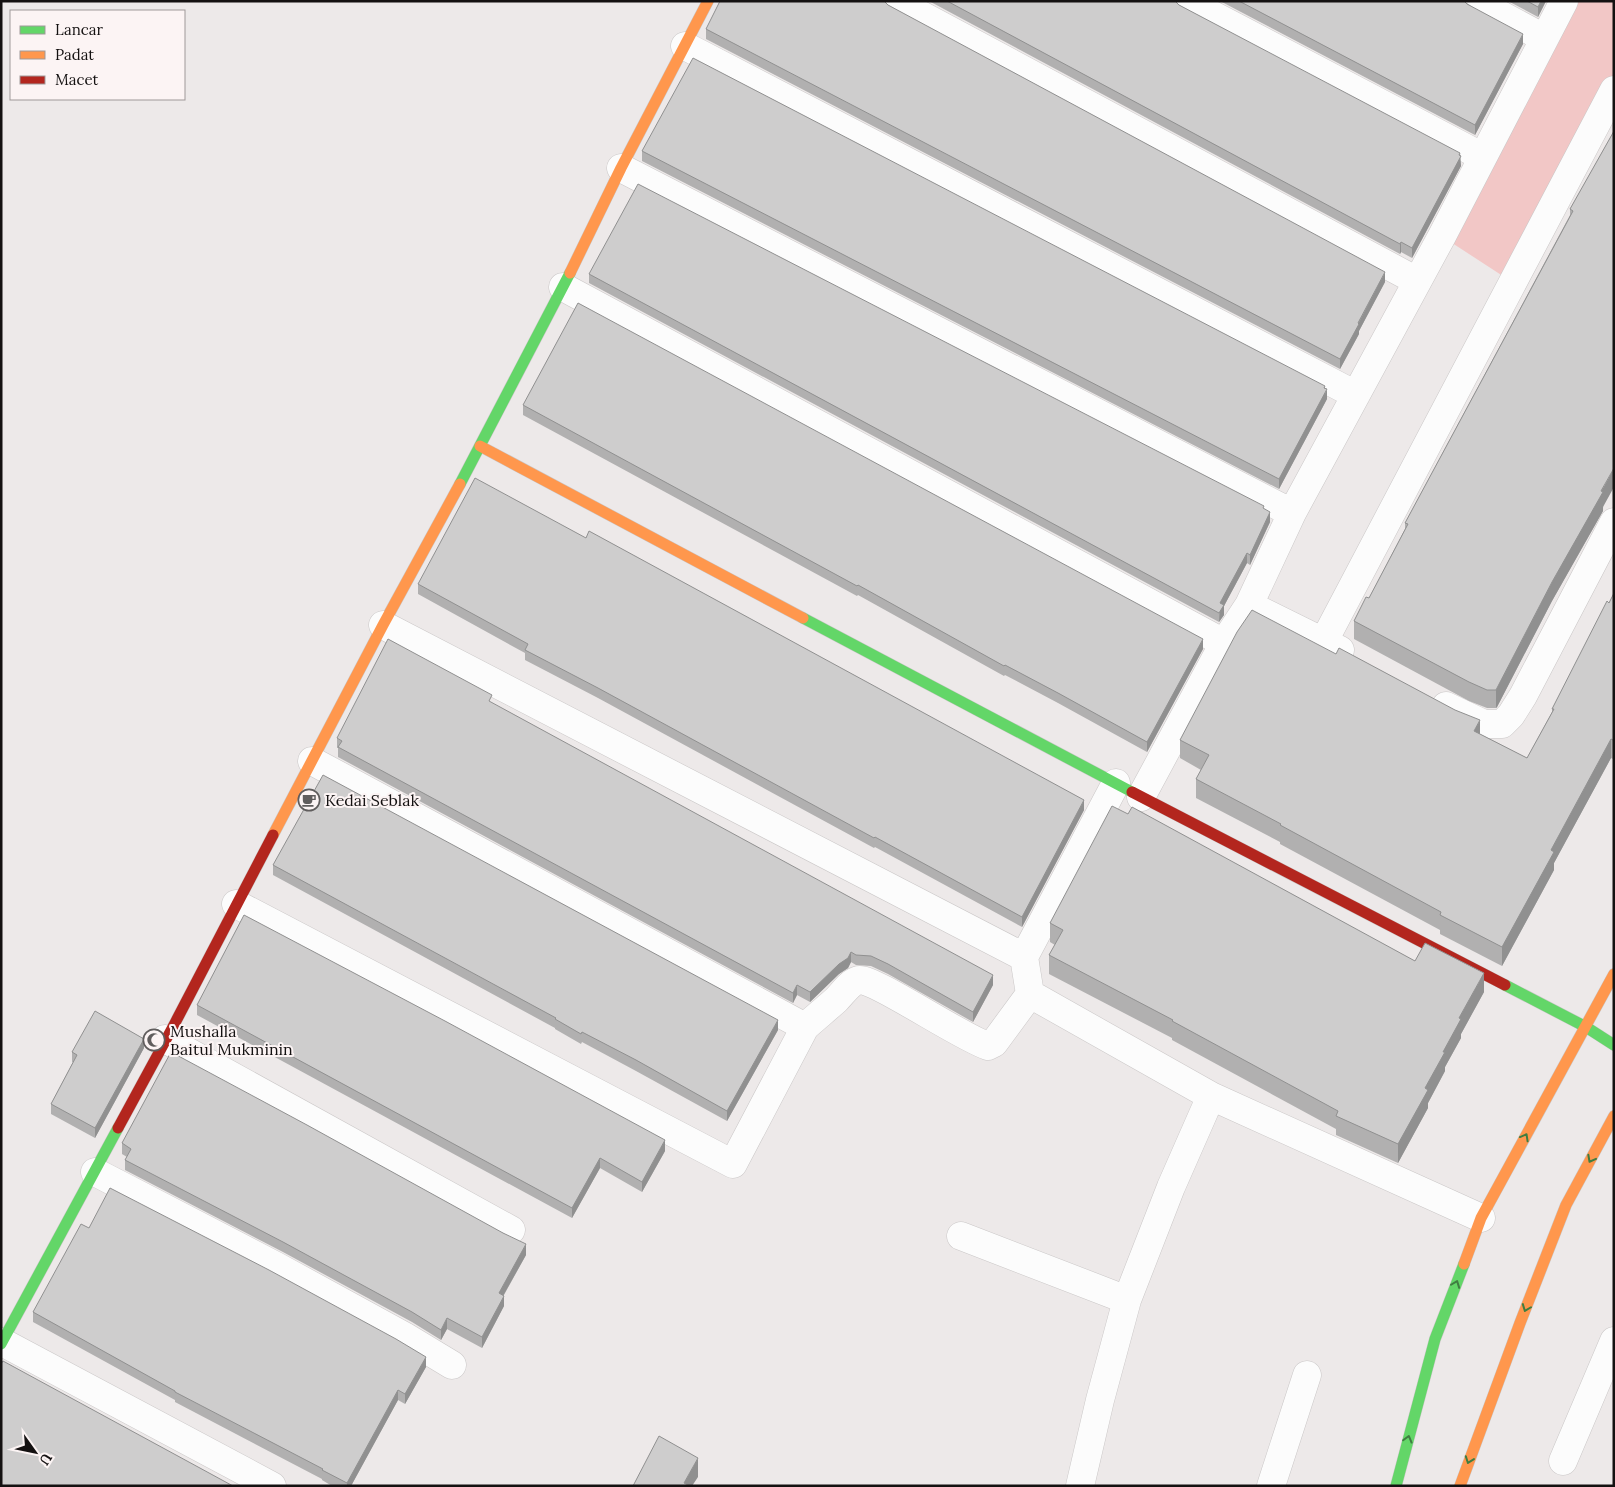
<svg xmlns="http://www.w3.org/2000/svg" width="1615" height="1487" font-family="Lora,serif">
<rect width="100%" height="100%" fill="#ede9e9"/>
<!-- green -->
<path fill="#f2c7c6" d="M1569 1H1614V90L1512 282 1446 239Z"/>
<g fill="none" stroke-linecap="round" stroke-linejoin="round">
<!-- street casing -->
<g stroke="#cac7c7" stroke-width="29">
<path id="street" d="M895 1 1417 281
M1186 1 1483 157
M1475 1 1544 38
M685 46 1356 395
M621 168 1292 513
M563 287 1224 643
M1249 605 1340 650
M383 625 1024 957
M1324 641 1614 90
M1446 706 1484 724H1502L1511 715 1523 696 1614 522
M1116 783 1024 957 1030 994 1211 1096
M1141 797 1224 643 1249 605 1292 513 1442 236 1564 1
M236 904 733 1164 805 1027 312 761
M805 1027C815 1018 826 1009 836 1000 843 993 850 982 859 980 872 977 964 1039 988 1046L994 1043 1030 994
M165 1039 511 1230
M95 1172 276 1266 404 1336 452 1365
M961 1236 1127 1300
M2 1342 272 1486
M1563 1461 1614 1341
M1080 1486 1100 1400 1127 1300 1171 1187 1211 1096 1481 1218
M1271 1486 1307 1375"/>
</g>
<!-- fast casing -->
<g stroke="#cac7c7" stroke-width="12">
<path id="fast" d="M460 484 570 273
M803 618 1132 792
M1505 985 1586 1027 1614 1045
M1 1344 118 1128
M1396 1486 1435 1339 1464 1264"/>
</g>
<!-- slow casing -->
<g stroke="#cac7c7" stroke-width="12">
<path id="slow" d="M570 273 621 168 708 1
M480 446 803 618
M273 835 383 625 460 484
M1464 1264 1481 1218 1614 974
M1460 1486 1520 1323 1566 1205 1614 1116"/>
</g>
<!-- jam casing -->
<g stroke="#cac7c7" stroke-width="12">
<path id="jam" d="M1132 792 1505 985
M118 1128 175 1023 273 835"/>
</g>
<!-- street -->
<use href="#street" stroke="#fcfcfc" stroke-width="28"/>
<!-- fast -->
<use href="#fast" stroke="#63d668" stroke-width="11"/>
<!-- slow -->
<use href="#slow" stroke="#ff974d" stroke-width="11"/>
<!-- jam -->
<use href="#jam" stroke="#b3261e" stroke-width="11"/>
</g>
<!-- wall -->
<path fill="#b1b0b0" d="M929 1H1175L1179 5 1460 156 1461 166 1412 258 1401 252 1400 254Z
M1220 1H1464L1523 44 1475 135Z
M1508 1H1546L1538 17Z
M888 5 1385 282 1359 331V334L1340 369 706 39V29Z
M1614 131 1603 511 1552 601 1497 707 1496 708H1487L1469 701 1354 639V621L1369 598 1405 529V523L1570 215V209Z
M642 151 1325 388 1327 399 1279 489 642 161Z
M589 274 1264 509 1270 522 1250 565 1247 563 1224 606V615L1219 622 589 283Z
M523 405 1203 649 1147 752 1058 703 1005 675 1004 676 858 595 857 596 523 415Z
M418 584 1084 810 1022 927 875 847 874 848 598 698 525 660V653L418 594Z
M1614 593V758L1613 759 1611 758 1554 863V870L1502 966 1440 934V930L1280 844V842L1196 798V779L1201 770 1180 758V740L1336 654 1480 734 1527 758 1552 712V709Z
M337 738 993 985 973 1022 888 974 871 966 856 965 851 962 848 968 839 974 810 1002 797 995 793 1003 338 757V748H337Z
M1128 814 1415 961 1484 992 1461 1034V1038L1445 1067V1071L1428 1103V1108L1398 1163 1336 1135V1129L1172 1040V1038L1049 974V955L1055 945 1050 942V923Z
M273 865 778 1030 727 1121 636 1071 582 1042 581 1044 555 1029V1028L273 875Z
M197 1005 665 1151 642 1192 600 1168 572 1218 197 1015Z
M144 1048 95 1138 51 1114V1104L73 1062H72V1052Z
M122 1143 503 1233 526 1255 504 1295V1306L482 1348 447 1329 441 1340 412 1322 283 1252 125 1170V1160L127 1157 122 1154Z
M89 1228 426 1367 405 1404 398 1400 351 1486H332L322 1480V1479L175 1402V1400L33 1322V1312Z"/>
<!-- shaded-wall -->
<path fill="#909090" d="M1541 1H1546L1538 17V7Z
M1523 34V44L1475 135V125Z
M1460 153 1461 166 1412 258V248Z
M1401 242V252L1400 254V244Z
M1385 272V282L1359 331V334L1340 369V359Z
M1325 386V394L1327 389V399L1279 489V479Z
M1614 468V487L1603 507V511L1552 601 1497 707 1496 708V690L1552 582Z
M1270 512V522L1250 565V555Z
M1247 553V563L1224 606V615L1219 622 1220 603Z
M1203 639V649L1147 752V742Z
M1480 720V739L1474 731Z
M1611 739V758L1554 863V870L1502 966V947L1551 850Z
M1614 739V758L1613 759V740Z
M1084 800V810L1022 927V917Z
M851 952V962L848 968 839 974 810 1002V992Z
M1484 973V992L1461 1034V1038L1445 1067V1071L1428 1103V1108L1398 1163V1144L1459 1018Z
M993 975V985L973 1022V1012Z
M797 985V995L793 1003V993Z
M778 1020V1030L727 1121V1111Z
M144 1039V1048L95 1138V1128Z
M665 1140V1151L642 1192V1182Z
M600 1158V1168L572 1218V1208Z
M526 1244V1255L499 1303V1293Z
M504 1296V1306L482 1348V1337Z
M447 1318V1329L441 1340V1330Z
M426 1357V1367L405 1404V1394Z
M398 1390V1400L351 1486H347V1483Z
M698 1458V1477L692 1486H684V1483Z"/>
<!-- building -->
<path fill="#cecdcd" stroke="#909090" d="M720 1H884L888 5 1385 272 1358 323 1359 324 1340 359 706 29Z
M947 1H1175L1179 5 1460 153 1459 155 1461 156 1412 248 1401 242 1400 244Z
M1239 1H1464L1467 4 1523 34 1475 125Z
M1527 1H1541L1538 7Z
M693 58 1325 386 1324 388 1327 389 1279 479 642 151Z
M1614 131V468L1601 491 1603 492 1552 582 1497 688 1496 690H1487L1469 682 1354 621 1366 597 1369 598 1408 524 1405 523 1573 211 1570 209Z
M638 184 1264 506 1263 508 1270 512 1250 555 1247 553 1220 603 1224 605 1219 613 589 274Z
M578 303 1203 639 1147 742 1058 693 1005 665 1004 666 858 585 857 586 523 405Z
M475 478 586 538 589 531 1084 800 1022 917 875 837 874 838 598 688 525 650 528 644 418 584Z
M1614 593V739L1613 740 1611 739 1551 850 1554 852 1502 947 1440 915 1441 912 1280 825 1281 824 1196 779 1209 755 1180 740 1237 632 1252 610 1336 654 1339 648 1455 710 1480 720 1474 731 1527 758 1554 709H1552L1607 601 1609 603Z
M388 639 492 695 489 701 993 975 973 1012 888 964 871 956 856 955 851 952 848 958 839 964 810 992 797 985 793 993 338 747 342 741 337 738Z
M323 775 778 1020 727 1111 636 1060 582 1032 581 1034 555 1019 556 1018 273 865Z
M1112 806 1128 814 1132 807 1415 961 1425 943 1484 973 1459 1018 1461 1019 1443 1052H1445L1425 1088 1428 1090 1398 1144 1336 1116 1338 1111 1172 1021 1173 1020 1049 955 1063 930 1050 923Z
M244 915 445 1021 665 1140 642 1182 600 1158 572 1208 197 1005Z
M95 1011 144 1039 95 1128 51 1104 77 1055 72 1052Z
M171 1052 307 1125 503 1233 526 1244 499 1293 504 1296 482 1337 447 1318 441 1330 412 1312 283 1242 125 1160 131 1149 122 1143Z
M110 1188 269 1270 396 1339 426 1357 405 1394 398 1390 347 1483 322 1470 323 1469 175 1392V1391L33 1312 81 1224 89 1228Z
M3 1361 233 1486H1V1364Z
M659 1436 698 1458 684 1483 690 1486H633Z"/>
<!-- one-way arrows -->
<defs><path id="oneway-chevron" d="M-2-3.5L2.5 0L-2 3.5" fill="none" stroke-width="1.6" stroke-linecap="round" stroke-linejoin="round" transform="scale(1.25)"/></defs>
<g stroke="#3f7d41">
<use href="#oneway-chevron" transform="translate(1525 1137) rotate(-61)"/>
<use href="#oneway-chevron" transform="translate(1591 1159) rotate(118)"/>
<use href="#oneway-chevron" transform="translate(1456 1284) rotate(-69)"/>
<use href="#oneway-chevron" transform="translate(1526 1308) rotate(111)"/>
<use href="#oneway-chevron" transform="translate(1408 1439) rotate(-75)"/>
<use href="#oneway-chevron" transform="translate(1469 1460) rotate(110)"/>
</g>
<!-- icons -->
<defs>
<g id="cafe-ring" transform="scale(1.125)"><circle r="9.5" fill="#fcf4f4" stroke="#605d5d" stroke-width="1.5"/><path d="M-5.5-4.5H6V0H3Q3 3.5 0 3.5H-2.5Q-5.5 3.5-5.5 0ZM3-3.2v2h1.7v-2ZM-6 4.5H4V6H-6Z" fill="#605d5d"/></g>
<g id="mosque-ring" transform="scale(1.125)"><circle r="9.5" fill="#fcf4f4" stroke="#605d5d" stroke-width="1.5"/><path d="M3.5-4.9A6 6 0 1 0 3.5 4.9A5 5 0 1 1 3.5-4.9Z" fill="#605d5d"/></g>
</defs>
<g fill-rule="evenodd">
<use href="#cafe-ring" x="309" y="800"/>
<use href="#mosque-ring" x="154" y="1040"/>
</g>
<g text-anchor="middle" stroke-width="4" stroke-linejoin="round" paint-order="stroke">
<!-- poi labels -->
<g font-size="16" fill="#141111" stroke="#fcf4f4" text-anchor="start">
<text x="325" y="806">Kedai Seblak</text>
<text x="170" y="1037">Mushalla<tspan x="170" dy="18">Baitul Mukminin</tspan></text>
</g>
</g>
<!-- border -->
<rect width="1615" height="1487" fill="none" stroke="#141111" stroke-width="5"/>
<!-- legend -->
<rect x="10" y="10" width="175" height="90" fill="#fcf4f4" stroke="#9f9999"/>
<rect x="20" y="26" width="25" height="8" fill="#63d668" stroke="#9f9999"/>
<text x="55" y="35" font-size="15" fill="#141111">Lancar</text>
<rect x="20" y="51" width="25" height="8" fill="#ff974d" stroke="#9f9999"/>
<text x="55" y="60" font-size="15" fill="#141111">Padat</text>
<rect x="20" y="76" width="25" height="8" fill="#b3261e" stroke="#9f9999"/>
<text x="55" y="85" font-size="15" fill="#141111">Macet</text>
<!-- north arrow -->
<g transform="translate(35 1452) rotate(123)" stroke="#fcf4f4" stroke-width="4" paint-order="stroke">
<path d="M0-4L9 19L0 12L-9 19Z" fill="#141111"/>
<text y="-8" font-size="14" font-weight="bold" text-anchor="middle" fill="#141111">U</text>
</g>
</svg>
